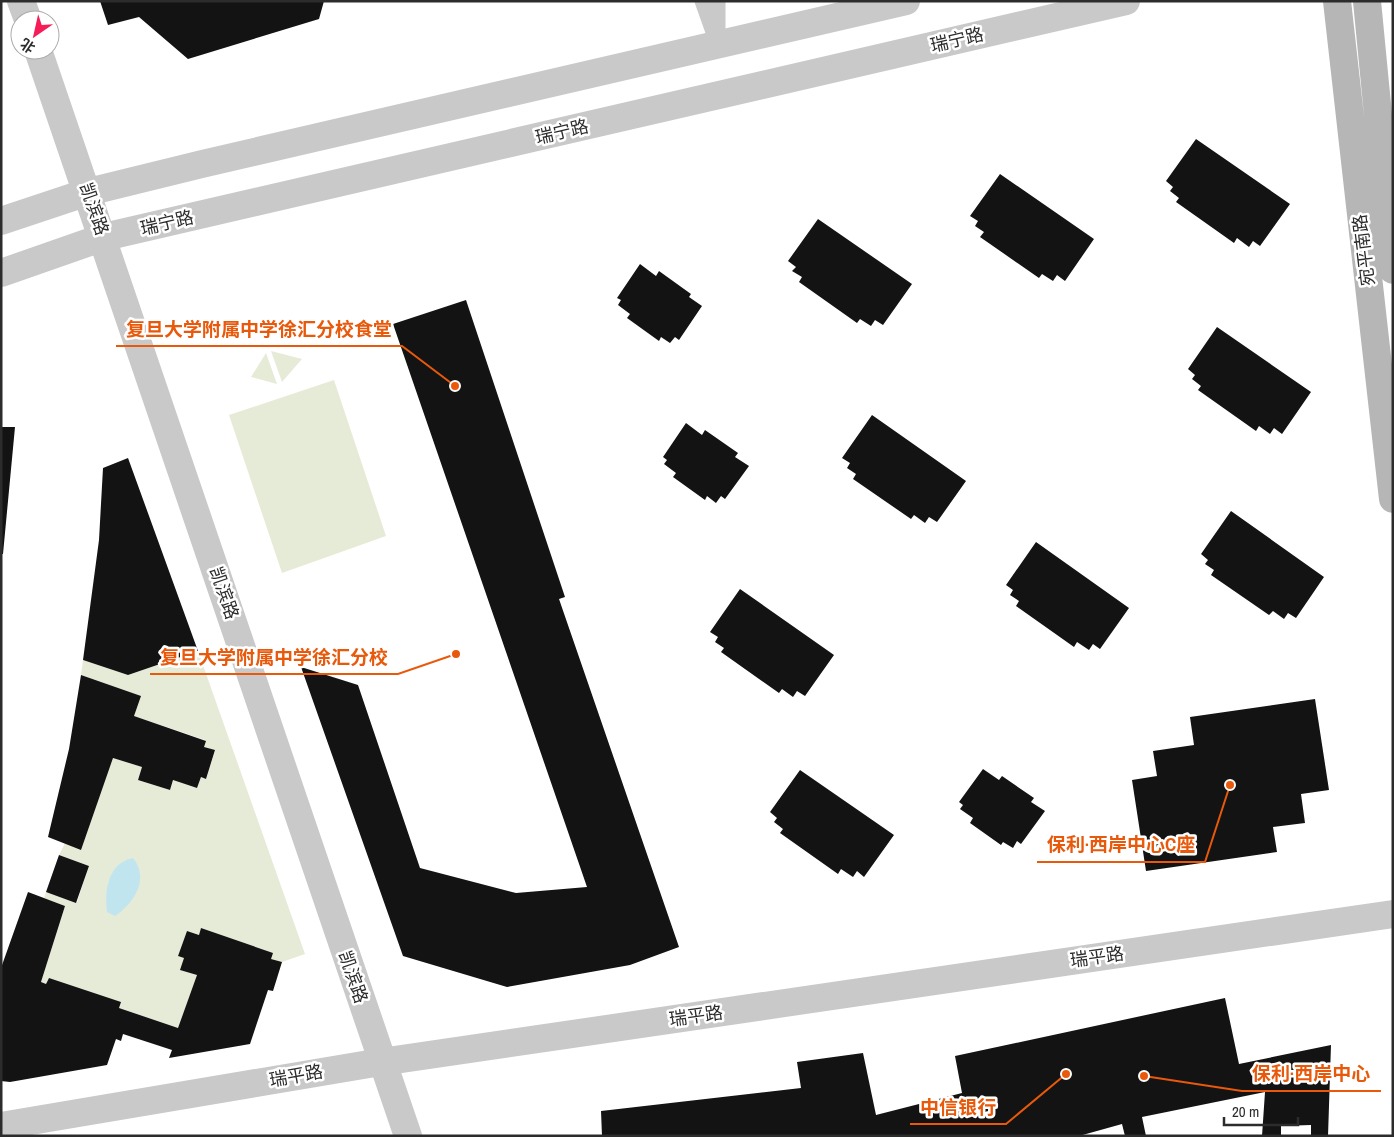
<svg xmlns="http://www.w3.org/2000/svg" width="1394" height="1137" font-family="'Archivo Narrow','Noto Sans SC',sans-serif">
<rect width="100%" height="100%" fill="#fff"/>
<!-- green -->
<path fill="#e6ebd7" d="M271 351 302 359 282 382Z
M266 353 277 384 251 377Z
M334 380 386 536 282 573 229 415Z
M198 651 305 954 282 962 271 959 272 953 201 928 199 935 187 931 178 956 184 958 181 970 197 975 178 1028 119 1008 120 1002 49 978 46 984 41 982 65 906 44 898 46 892 77 902 89 866 59 855 65 843 81 849 113 758 142 767 138 780 170 790 173 780 197 788 201 777 206 779 215 751 204 747 205 740 134 716 140 696 81 675 83 660 128 675Z"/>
<!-- water -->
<path fill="#c1e5ee" d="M133 858C150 879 134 903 115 916L107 912C104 891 108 863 133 858Z"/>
<!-- building -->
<path fill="#131313" d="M100 1H324L319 19 188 59 139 17 108 25Z
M1196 139 1290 204 1260 246 1253 241 1249 247 1237 238 1234 243 1176 202 1179 198 1170 191 1173 187 1166 181Z
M1000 174 1094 239 1065 281 1057 275 1053 281 1042 274 1039 278 980 237 984 232 975 226 978 221 970 216Z
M818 219 912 284 883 325 875 320 871 326 860 319 857 323 799 282 802 277 792 271 796 267 788 261Z
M640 264 656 276 659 271 691 294 689 297 702 306 679 340 675 337 670 343 661 337 659 341 627 318 630 314 618 305 621 300 617 298Z
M466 300 565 597 559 599 679 947 630 965 507 987 403 956 301 667 358 685 420 868 516 893 587 887 393 324Z
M1217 327 1311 392 1282 434 1274 428 1270 434 1259 426 1256 431 1198 390 1201 386 1192 379 1195 375 1188 369Z
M872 415 966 481 937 522 929 517 925 523 914 515 911 519 853 479 856 474 847 468 850 463 842 458Z
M686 423 702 435 705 430 738 453 735 457 749 466 725 499 721 496 716 503 707 496 705 500 673 477 676 473 664 464 667 460 663 457Z
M1 427H15L3 554H1Z
M128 458 198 651 128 675 83 660 99 540 103 468Z
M1231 511 1324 577 1296 618 1288 613 1284 619 1273 611 1269 615 1211 575 1214 570 1205 564 1208 560 1201 554Z
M1036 542 1129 608 1100 649 1093 644 1089 650 1077 642 1074 647 1016 606 1019 601 1010 595 1013 590 1006 585Z
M740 589 834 655 805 696 797 691 793 697 782 689 779 693 721 652 724 648 715 642 718 637 710 632Z
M81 675 141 696 134 716 206 741 204 747 215 750 206 779 201 777 197 788 173 780 170 790 138 780 142 767 113 758 81 850 48 837 69 749Z
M1315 699 1329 790 1301 794 1305 823 1273 827 1277 852 1146 871 1132 780 1157 776 1153 751 1194 745 1190 717Z
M983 769 999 780 1002 776 1034 798 1031 802 1045 811 1021 844 1017 841 1013 848 1003 842 1001 845 970 823 973 818 960 809 963 805 959 802Z
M800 770 894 835 864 877 857 871 853 877 841 869 838 874 780 833 783 829 774 822 777 818 770 812Z
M59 855 89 866 76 903 46 892Z
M28 892 65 906 41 982 46 984 49 978 121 1002 119 1008 178 1028 197 975 180 970 184 958 178 956 187 931 199 935 201 928 273 953 271 959 282 962 273 991 268 990 250 1044 169 1058 172 1050 123 1034 121 1041 116 1039 107 1065 10 1082 1 1081V968Z
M1225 998 1239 1064 1331 1045 1328 1136H1311V1125L1281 1126V1136H1262L1265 1092 1142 1117 1146 1136H1125L1122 1124 1079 1136H602L601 1111 801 1088 797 1062 863 1053 876 1115 962 1093 955 1056Z"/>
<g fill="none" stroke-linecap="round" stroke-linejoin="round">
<!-- lane -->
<path stroke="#c9c9c9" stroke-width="15" d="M702 1 718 46
M718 1V35"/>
<!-- street -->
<path stroke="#c9c9c9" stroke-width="28" d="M21 1 28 20
M38 50 408 1136
M1 221 88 192 202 164 906 1
M1 273 104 237 1126 1
M1 1126 381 1062 1393 914"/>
<!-- secondary -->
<path stroke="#b6b6b6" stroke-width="28" d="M1337 1 1393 499
M1367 1 1393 270"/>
</g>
<g text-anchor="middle" stroke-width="5" stroke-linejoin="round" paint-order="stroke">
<!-- street labels -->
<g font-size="18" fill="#2c2c2c" stroke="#fff">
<text transform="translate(957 40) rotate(-13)" y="6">瑞宁路</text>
<text transform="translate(562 132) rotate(-13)" y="6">瑞宁路</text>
<text transform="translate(94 209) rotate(71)" y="6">凯滨路</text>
<text transform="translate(167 223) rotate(-13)" y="6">瑞宁路</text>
<text transform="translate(1364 250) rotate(-97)" y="6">宛平南路</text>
<text transform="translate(224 593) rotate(71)" y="6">凯滨路</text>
<text transform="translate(1097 957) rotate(-8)" y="6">瑞平路</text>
<text transform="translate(353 977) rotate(71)" y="6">凯滨路</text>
<text transform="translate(696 1016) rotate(-8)" y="6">瑞平路</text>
<text transform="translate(296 1076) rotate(-10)" y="6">瑞平路</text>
</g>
</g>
<!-- callouts -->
<path fill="none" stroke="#e8590c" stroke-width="2" d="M455 386L402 346H116M456 654L398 674H150M1230 785L1205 862H1037M1144 1076L1242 1091H1381M1066 1074L1006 1124H910"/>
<g fill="#e8590c" stroke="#fff" stroke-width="2">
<circle cx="455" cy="386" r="5"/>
<circle cx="456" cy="654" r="5"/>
<circle cx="1230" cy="785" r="5"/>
<circle cx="1144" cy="1076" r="5"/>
<circle cx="1066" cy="1074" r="5"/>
</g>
<g font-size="19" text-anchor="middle" font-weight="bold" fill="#e8590c" stroke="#fff" stroke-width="5" stroke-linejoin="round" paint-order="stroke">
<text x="259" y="336">复旦大学附属中学徐汇分校食堂</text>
<text x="274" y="664">复旦大学附属中学徐汇分校</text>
<text x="1121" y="851">保利·西岸中心C座</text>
<text x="1311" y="1080">保利·西岸中心</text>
<text x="958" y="1114">中信银行</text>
</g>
<!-- border -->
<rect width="1394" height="1137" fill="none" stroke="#2c2c2c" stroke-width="5"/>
<!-- north arrow -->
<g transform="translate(35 35) rotate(214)"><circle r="24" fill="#ffffff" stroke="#ababab"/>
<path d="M0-4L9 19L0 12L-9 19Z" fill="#f51c58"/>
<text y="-8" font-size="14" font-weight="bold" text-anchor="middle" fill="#2c2c2c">北</text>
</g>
<!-- scale -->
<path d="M1224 1117v8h74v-8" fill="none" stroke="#2c2c2c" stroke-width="2.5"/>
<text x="1232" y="1117" font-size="15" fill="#2c2c2c" stroke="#ffffff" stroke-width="4" paint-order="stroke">20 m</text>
</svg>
